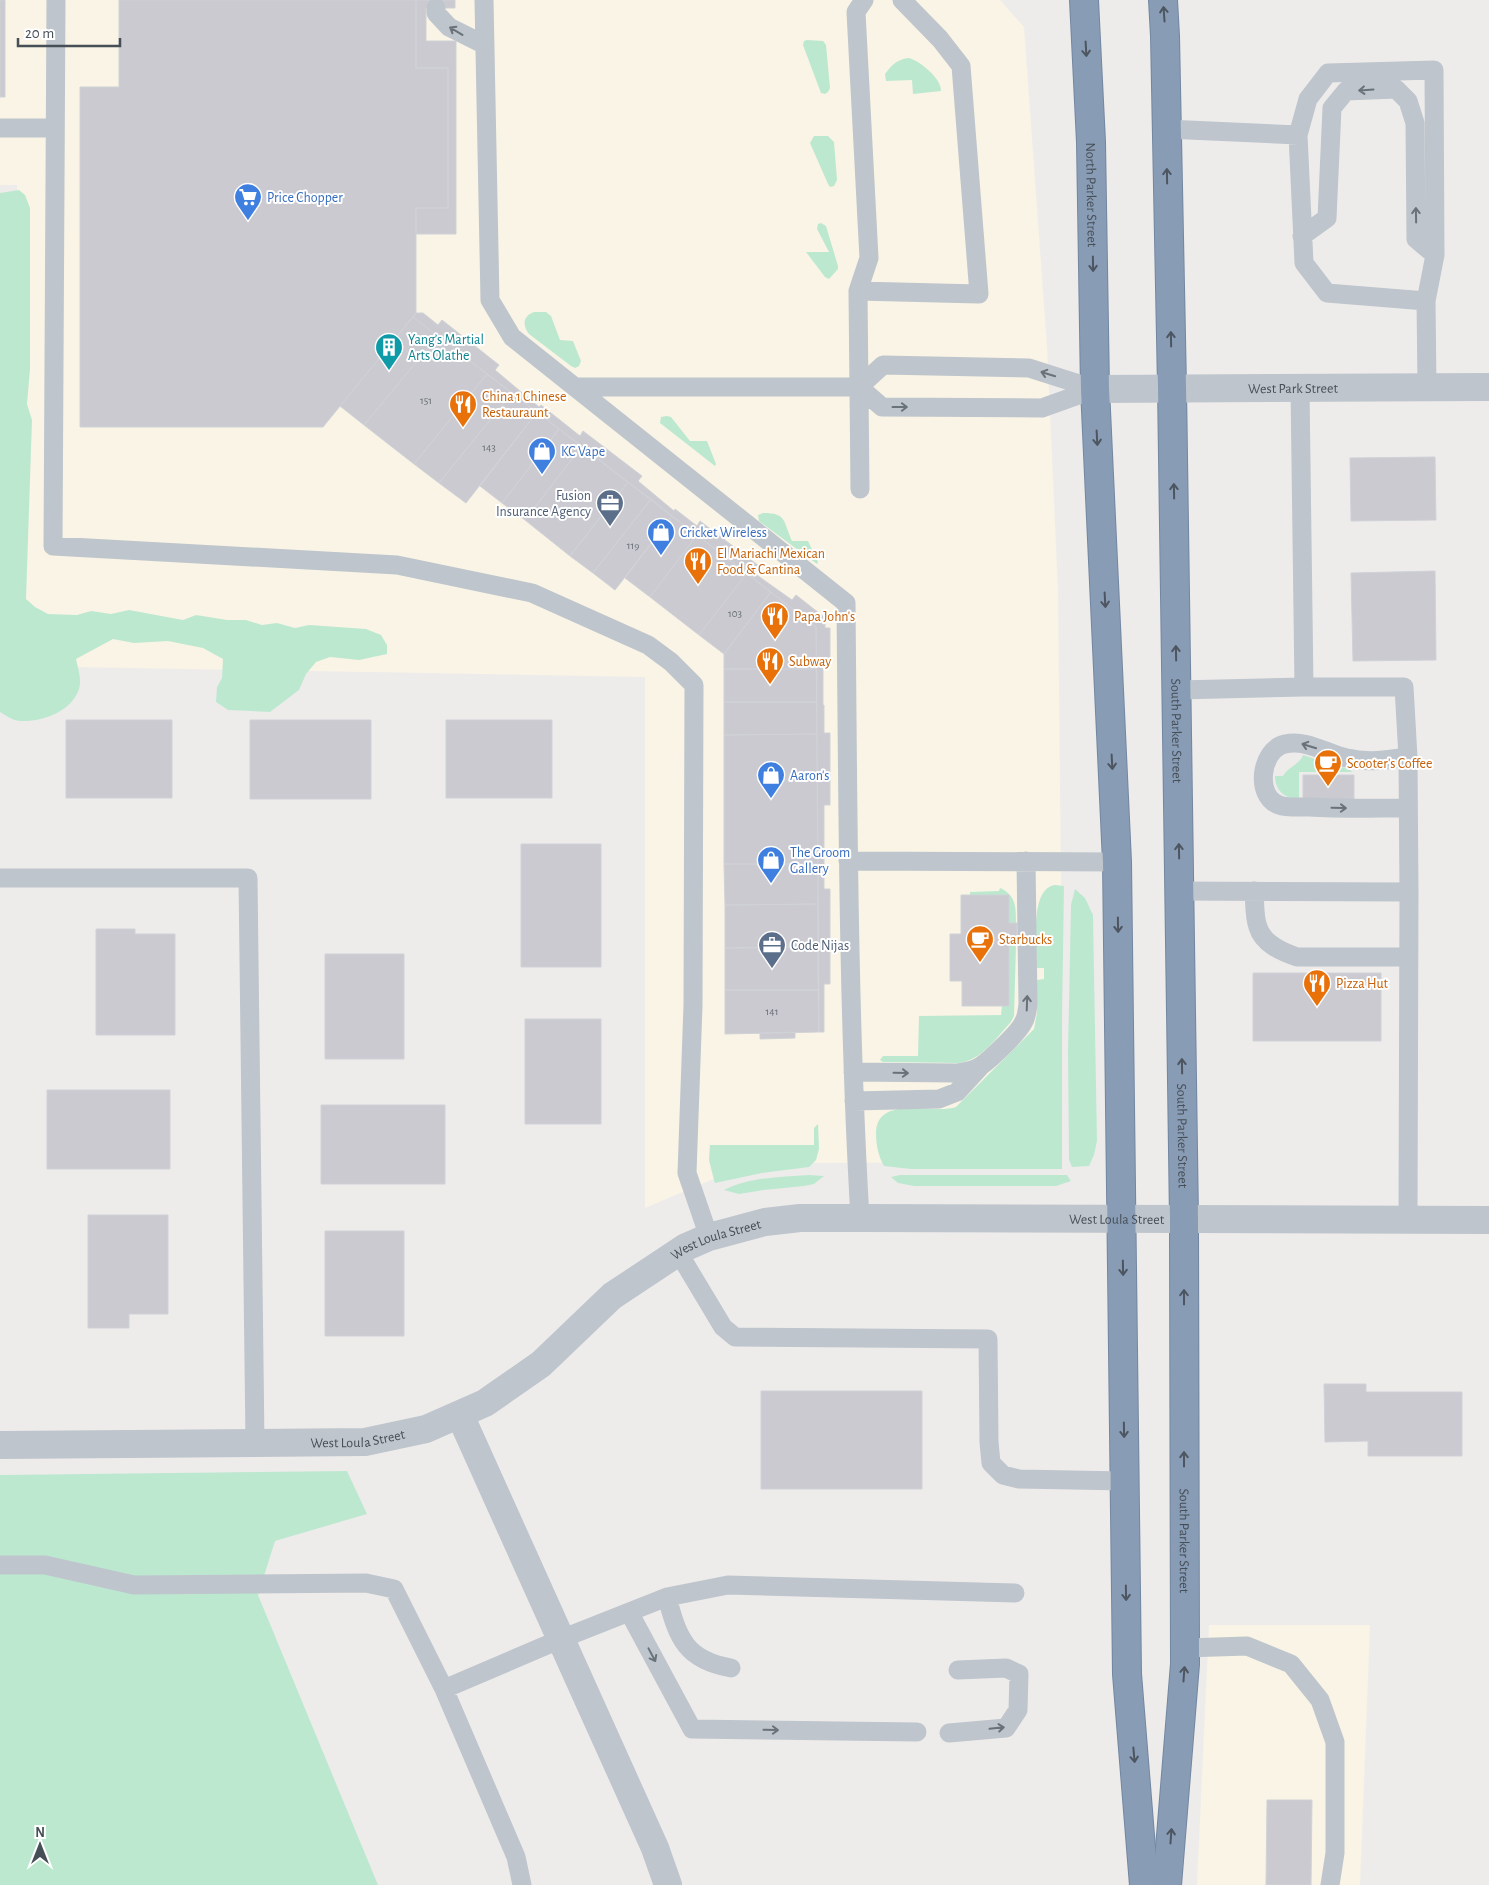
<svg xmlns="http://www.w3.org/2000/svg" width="1489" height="1885" font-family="'Alegreya Sans',sans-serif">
<rect width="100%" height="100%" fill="#eeeceb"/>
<!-- commercial -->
<path fill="#f9f4e5" d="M0 0H1000L1024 27 1047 347 1058 590 1061 884V1162L805 1163 753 1171 711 1180 645 1208V677L20 666 17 185H0Z
M1209 1625H1370L1360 1885H1197Z"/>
<!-- green -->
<path fill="#bde8d0" d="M807 40 823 41 826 45 830 88 828 92 825 94 821 93 803 45 804 41Z
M909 58C920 61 942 79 941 91L913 94 912 80 886 81 885 74C892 65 897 59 909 58Z
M814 136H828L834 142 837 180 834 186 830 187 828 184 810 143Z
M19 190 25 195 30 208V369L27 404 32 420 26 599 35 607 48 614 77 615 91 611 111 614 129 610 183 620 196 615 227 620H246L262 625 277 623 295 628 309 625 366 629 381 635 387 645V654L359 660 330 657 316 662 306 674 299 690 270 712 228 710 216 702 217 687 222 678 223 659 203 648 168 641 134 643 113 639 76 659C78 669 82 679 79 689 72 711 43 722 21 721 14 721 6 716 0 712V193Z
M821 223 826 226 838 266V269L829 279 825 277 806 252H829L817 229 818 224Z
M534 312H546L551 316 560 340 573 341 581 361 579 366 575 368 571 366 529 334C522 325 523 316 534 312Z
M667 416 671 417 690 441H707L716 464 715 466 660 423 661 417Z
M763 513C787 513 783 521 792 541H808L818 562 817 564 759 521 758 515Z
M1303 755 1336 766 1350 769 1352 772H1299V800C1285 798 1275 791 1275 776H1283C1288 767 1300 764 1303 755Z
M1055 885 1064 886 1062 1021V1169H911L884 1166C878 1155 876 1145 876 1132 878 1094 933 1115 956 1107L1034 1029 1037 1013V980L1044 979V968H1037C1037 948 1029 888 1055 885Z
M1000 888C1016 895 1016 907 1016 923H1009V896L970 895V892L999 891Z
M1075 889 1085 898 1093 915 1097 1141 1094 1155 1089 1166 1072 1167 1069 1160 1068 1051 1071 905Z
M1009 945H1016L1014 1016 1011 1022C996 1038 982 1060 959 1063L883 1062 880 1060 883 1056H918L919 1016 1001 1015 1002 1006H1009Z
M818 1124 819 1149 816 1160 809 1167 762 1173 715 1183 714 1180 709 1160 710 1145H814V1128Z
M809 1175 824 1176 814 1184 804 1186 764 1190 739 1194 724 1190C750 1177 781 1177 809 1175Z
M900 1175H1067L1071 1181 1056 1186H914L898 1183 891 1177Z
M347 1471 367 1514 275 1541 258 1595 378 1885H0V1475Z"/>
<!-- building -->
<path fill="#cacad0" stroke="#d0d2d7" d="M0 0H5V97H0Z
M119 0H416V68H448V208H416V313L323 427H80V87H119Z
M416 0H455V8H426V41H456V234H416V208H448V68H416Z
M416 313H423L438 325 442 320 499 365 495 370 539 407 541 405 580 436 583 431 642 476 638 481 674 511 675 509 697 526 700 521 759 566 754 573 792 600 796 595 824 617 820 621 825 624V628H830V662H824L823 668V705H824V733H830V805H824V889H830V984H824V1032H819L816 627 413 317Z
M413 317 438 336 364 425 340 406Z
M438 336 487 374 414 464 364 425Z
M487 374 512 393 439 483 414 464Z
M512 393 537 412 466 503 439 483Z
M537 412 559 429 502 503 480 486Z
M559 429 582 446 525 520 502 503Z
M582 446 628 482 570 556 525 520Z
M1435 457 1436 520 1351 521 1350 458Z
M628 482 651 499 593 573 570 556Z
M651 499 672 516 615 590 593 573Z
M672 516 697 535 650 597 625 578Z
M697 535 747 573 699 635 650 597Z
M1435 571 1436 660 1353 661 1351 573Z
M747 573 771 592 724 654 699 635Z
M771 592 816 627 817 669H724V654Z
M724 669H817V702H724Z
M724 702H817V734L724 735Z
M66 720H172V798H66Z
M250 720H371V799H250Z
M446 720H552V798H446Z
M817 734 818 864H724V735Z
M1303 775H1354V801H1303Z
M521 844H601V967H521Z
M724 864H818V904L725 905Z
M961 895H1009V923H1017V945H1009V1006H962V981H950V934H961Z
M818 904V947L725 948V905Z
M96 929H135V934H175V1035H96Z
M818 947V990H725V948Z
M325 954H404V1059H325Z
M1253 973H1381V1041H1253Z
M725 990H818L819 1032 725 1034Z
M525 1019H601V1124H525Z
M795 1032V1038L760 1039V1033Z
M47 1090H170V1169H47Z
M321 1105H445V1184H321Z
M88 1215H168V1314H129V1328H88Z
M325 1231H404V1336H325Z
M1324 1384H1366V1392H1462V1456H1368V1441L1325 1442Z
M761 1391H922V1489H761Z
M1267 1800H1312L1311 1885H1266Z"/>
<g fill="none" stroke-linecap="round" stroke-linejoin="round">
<!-- highway casing -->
<g stroke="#7387a1" stroke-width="30">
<g id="highway">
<path id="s3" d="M1084 0 1091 142 1095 389 1117 862 1127 1674 1144 1885"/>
<path id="s4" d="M1163 0 1165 36 1172 387 1184 1219 1185 1664 1167 1885"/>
</g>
</g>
<!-- lane -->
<path stroke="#bec5cc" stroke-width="19" d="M56 0 53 546 397 565 532 593 648 645 671 662 694 685 693 1005 687 1173 709 1237
M484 0 490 300 512 337 846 603C848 808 848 1013 860 1218
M436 8V13L449 27 485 45
M0 128H54
M1166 129 1298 135
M1302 236 1327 218 1332 108 1346 91 1396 89 1408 101 1415 123 1416 239 1435 255
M858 291 979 294 961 66 940 39 902 0
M1426 301 1327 293 1304 263 1298 135 1308 99 1328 73 1434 70 1435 255 1426 301 1427 386
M575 387H859L882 407 1042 408 1095 389
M859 387 883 365 1029 368 1095 389
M860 489 858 291 869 258 856 12 864 0
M1304 687H1404L1408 757 1409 892
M1177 690 1304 687 1300 388
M1408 757C1388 760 1367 763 1347 758 1327 754 1307 739 1285 744 1261 749 1254 796 1279 805 1287 808 1300 807 1309 807 1342 809 1375 808 1408 808
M848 861 1117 862
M0 878H248L255 1443
M1179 891 1409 892 1408 1219
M1254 891C1255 902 1254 917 1258 927 1263 944 1282 952 1297 957H1409
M853 1072 957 1073C964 1072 972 1071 979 1067 988 1062 1019 1032 1023 1023 1027 1017 1027 1011 1028 1004L1026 861
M854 1101 939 1099 957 1092 980 1067
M678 1252 723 1327 735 1337 988 1339 989 1442 991 1463 1003 1475 1019 1479 1125 1481
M0 1565H45L134 1585 366 1583 394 1589 444 1689 561 1639 667 1597 728 1585 1015 1593
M667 1597C678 1639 686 1660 731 1668
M629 1612 692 1729 917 1732
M1185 1648 1247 1646 1291 1664 1320 1700 1335 1742V1853L1330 1885
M444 1689 516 1857 522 1885
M949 1733 1006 1728 1018 1710 1019 1674 1006 1668 958 1670"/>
<!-- street -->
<g stroke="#bec5cc" stroke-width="28">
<path id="s1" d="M1095 389 1489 387"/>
<path d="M460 1415 655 1848 668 1885"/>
<path id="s2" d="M0 1445 365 1442 426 1429 485 1403 541 1364 612 1296 686 1247 709 1237 765 1222 800 1218H860L1489 1220"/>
</g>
<!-- highway -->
<use href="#highway" stroke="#889cb5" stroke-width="28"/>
</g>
<!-- one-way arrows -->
<defs><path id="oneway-shaft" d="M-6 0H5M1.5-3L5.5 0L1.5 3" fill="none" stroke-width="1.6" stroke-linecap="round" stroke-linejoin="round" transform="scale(1.25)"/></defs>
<g stroke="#4d5660">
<use href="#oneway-shaft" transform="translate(1164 14) rotate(-94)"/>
<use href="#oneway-shaft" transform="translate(1086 49) rotate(87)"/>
<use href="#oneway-shaft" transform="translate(1167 176) rotate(-91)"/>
<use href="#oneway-shaft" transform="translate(1093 264) rotate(89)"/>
<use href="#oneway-shaft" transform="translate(1171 339) rotate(-91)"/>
<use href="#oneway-shaft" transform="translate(1097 438) rotate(87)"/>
<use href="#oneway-shaft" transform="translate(1174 491) rotate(-91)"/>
<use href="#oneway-shaft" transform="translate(1105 600) rotate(87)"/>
<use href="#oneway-shaft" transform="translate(1176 653) rotate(-91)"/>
<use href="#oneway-shaft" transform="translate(1112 762) rotate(87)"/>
<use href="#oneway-shaft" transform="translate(1179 851) rotate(-91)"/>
<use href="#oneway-shaft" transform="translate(1118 925) rotate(89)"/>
<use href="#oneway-shaft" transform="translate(1182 1066) rotate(-91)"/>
<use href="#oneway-shaft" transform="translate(1123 1268) rotate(89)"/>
<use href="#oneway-shaft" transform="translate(1184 1297) rotate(-90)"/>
<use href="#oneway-shaft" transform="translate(1124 1430) rotate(89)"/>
<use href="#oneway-shaft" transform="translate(1184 1459) rotate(-90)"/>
<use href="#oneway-shaft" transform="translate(1126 1593) rotate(89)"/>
<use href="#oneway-shaft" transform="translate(1184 1674) rotate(-86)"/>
<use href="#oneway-shaft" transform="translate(1134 1755) rotate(85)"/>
<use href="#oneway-shaft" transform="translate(1171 1836) rotate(-86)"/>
</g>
<g stroke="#6a7279">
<use href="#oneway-shaft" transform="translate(456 31) rotate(-149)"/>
<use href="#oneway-shaft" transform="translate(1366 90) rotate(176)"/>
<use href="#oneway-shaft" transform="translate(1416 215) rotate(-91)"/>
<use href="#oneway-shaft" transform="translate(1048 374) rotate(-163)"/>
<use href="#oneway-shaft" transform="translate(900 407)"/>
<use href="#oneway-shaft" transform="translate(1309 746) rotate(-163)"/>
<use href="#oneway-shaft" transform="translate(1339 808) rotate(1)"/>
<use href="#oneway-shaft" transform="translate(1027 1003) rotate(-88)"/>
<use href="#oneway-shaft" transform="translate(901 1073) rotate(1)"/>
<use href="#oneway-shaft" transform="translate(652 1655) rotate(62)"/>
<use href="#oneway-shaft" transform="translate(997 1728) rotate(-6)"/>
<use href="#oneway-shaft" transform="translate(771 1730) rotate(1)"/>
</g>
<!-- icons -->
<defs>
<g id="supermarket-pin" transform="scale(1.4375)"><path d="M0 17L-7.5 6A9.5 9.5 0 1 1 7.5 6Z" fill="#3f7fe0" stroke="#fff"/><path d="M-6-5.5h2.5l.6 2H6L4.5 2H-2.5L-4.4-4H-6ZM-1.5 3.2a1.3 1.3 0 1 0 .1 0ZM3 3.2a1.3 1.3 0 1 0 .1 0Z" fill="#fff"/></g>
<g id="building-pin" transform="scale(1.4375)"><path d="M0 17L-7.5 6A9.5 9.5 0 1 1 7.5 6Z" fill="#0f9aa8" stroke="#fff"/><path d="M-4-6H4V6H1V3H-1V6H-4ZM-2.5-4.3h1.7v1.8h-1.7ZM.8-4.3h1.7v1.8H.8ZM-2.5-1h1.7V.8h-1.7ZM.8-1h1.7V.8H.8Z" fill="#fff"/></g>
<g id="restaurant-pin" transform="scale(1.4375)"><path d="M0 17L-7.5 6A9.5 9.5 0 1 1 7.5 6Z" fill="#e8710a" stroke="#fff"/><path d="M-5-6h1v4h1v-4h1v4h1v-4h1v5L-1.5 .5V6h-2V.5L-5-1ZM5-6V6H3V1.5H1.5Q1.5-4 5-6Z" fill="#fff"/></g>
<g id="shop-pin" transform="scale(1.4375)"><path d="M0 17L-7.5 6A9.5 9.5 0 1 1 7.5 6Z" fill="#3f7fe0" stroke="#fff"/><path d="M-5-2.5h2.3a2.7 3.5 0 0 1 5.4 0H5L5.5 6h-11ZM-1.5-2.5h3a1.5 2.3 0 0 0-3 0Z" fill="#fff"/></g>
<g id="office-pin" transform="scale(1.4375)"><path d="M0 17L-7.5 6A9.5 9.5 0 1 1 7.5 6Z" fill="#5c6f8a" stroke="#fff"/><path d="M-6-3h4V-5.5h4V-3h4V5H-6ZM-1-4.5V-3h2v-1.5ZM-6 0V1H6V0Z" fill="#fff"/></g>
<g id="cafe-pin" transform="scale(1.4375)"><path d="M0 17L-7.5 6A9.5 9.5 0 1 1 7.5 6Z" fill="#e8710a" stroke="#fff"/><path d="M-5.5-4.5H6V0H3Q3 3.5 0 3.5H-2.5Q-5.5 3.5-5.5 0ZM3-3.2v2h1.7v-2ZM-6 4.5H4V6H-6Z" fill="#fff"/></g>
</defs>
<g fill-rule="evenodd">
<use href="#supermarket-pin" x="248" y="197"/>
<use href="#building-pin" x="389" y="347"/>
<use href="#restaurant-pin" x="463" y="404"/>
<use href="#shop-pin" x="542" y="451"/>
<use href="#office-pin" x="610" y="503"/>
<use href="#shop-pin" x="661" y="532"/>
<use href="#restaurant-pin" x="698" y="561"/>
<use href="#restaurant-pin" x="775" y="616"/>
<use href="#restaurant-pin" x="770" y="661"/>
<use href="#cafe-pin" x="1328" y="763"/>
<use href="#shop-pin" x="771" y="775"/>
<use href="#shop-pin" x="771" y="860"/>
<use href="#cafe-pin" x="980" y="939"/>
<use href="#office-pin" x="772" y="945"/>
<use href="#restaurant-pin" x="1317" y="983"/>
</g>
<g text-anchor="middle" stroke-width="4" stroke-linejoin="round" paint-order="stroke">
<!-- number labels -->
<g font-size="11" fill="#676d74">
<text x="426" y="404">151</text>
<text x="489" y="451">143</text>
<text x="633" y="549">119</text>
<text x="735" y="617">103</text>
<text x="772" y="1015">141</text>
</g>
<!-- street labels -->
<g font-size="14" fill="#464e56" stroke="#fff">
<text dy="5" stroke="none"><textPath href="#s3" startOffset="195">North Parker Street</textPath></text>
<text dy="5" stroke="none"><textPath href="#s1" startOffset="198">West Park Street</textPath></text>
<text dy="5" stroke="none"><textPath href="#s4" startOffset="731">South Parker Street</textPath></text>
<text dy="5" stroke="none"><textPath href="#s4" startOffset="1136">South Parker Street</textPath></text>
<text dy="5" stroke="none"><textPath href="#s2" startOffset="1182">West Loula Street</textPath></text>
<text dy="5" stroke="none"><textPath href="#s2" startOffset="778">West Loula Street</textPath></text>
<text dy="5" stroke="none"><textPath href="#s2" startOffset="358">West Loula Street</textPath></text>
<text dy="5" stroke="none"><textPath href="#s4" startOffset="1541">South Parker Street</textPath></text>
</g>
<!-- shop labels -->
<g font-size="14" fill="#366cbe" stroke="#fff" text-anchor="start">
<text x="267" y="202">Price Chopper</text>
<text x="561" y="456">KC Vape</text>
<text x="680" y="537">Cricket Wireless</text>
<text x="790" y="780">Aaron's</text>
<text x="790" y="857">The Groom<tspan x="790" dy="16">Gallery</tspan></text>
</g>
<!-- culture labels -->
<g font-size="14" fill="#0d838f" stroke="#fff" text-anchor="start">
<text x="408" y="344">Yang’s Martial<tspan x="408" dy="16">Arts Olathe</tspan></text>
</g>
<!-- food labels -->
<g font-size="14" fill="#c56008" stroke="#fff" text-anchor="start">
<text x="482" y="401">China 1 Chinese<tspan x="482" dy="16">Restauraunt</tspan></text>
<text x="717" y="558">El Mariachi Mexican<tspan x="717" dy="16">Food &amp; Cantina</tspan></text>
<text x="794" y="621">Papa John's</text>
<text x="789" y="666">Subway</text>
<text x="1347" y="768">Scooter's Coffee</text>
<text x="999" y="944">Starbucks</text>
<text x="1336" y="988">Pizza Hut</text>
</g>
<!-- service labels -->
<g font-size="14" fill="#4e5e75" stroke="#fff" text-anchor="end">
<text x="591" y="500">Fusion<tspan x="591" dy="16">Insurance Agency</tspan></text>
<text x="791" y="950" text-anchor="start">Code Nijas</text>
</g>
</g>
<!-- north arrow -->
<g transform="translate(40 1845)" stroke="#ffffff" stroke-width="4" paint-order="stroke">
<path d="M0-4L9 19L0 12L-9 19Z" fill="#464e56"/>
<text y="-8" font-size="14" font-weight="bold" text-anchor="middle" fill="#464e56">N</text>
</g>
<!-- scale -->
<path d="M18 38v8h102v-8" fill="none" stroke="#464e56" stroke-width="2.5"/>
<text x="25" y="38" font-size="15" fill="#464e56" stroke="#ffffff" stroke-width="4" paint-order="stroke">20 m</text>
</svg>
